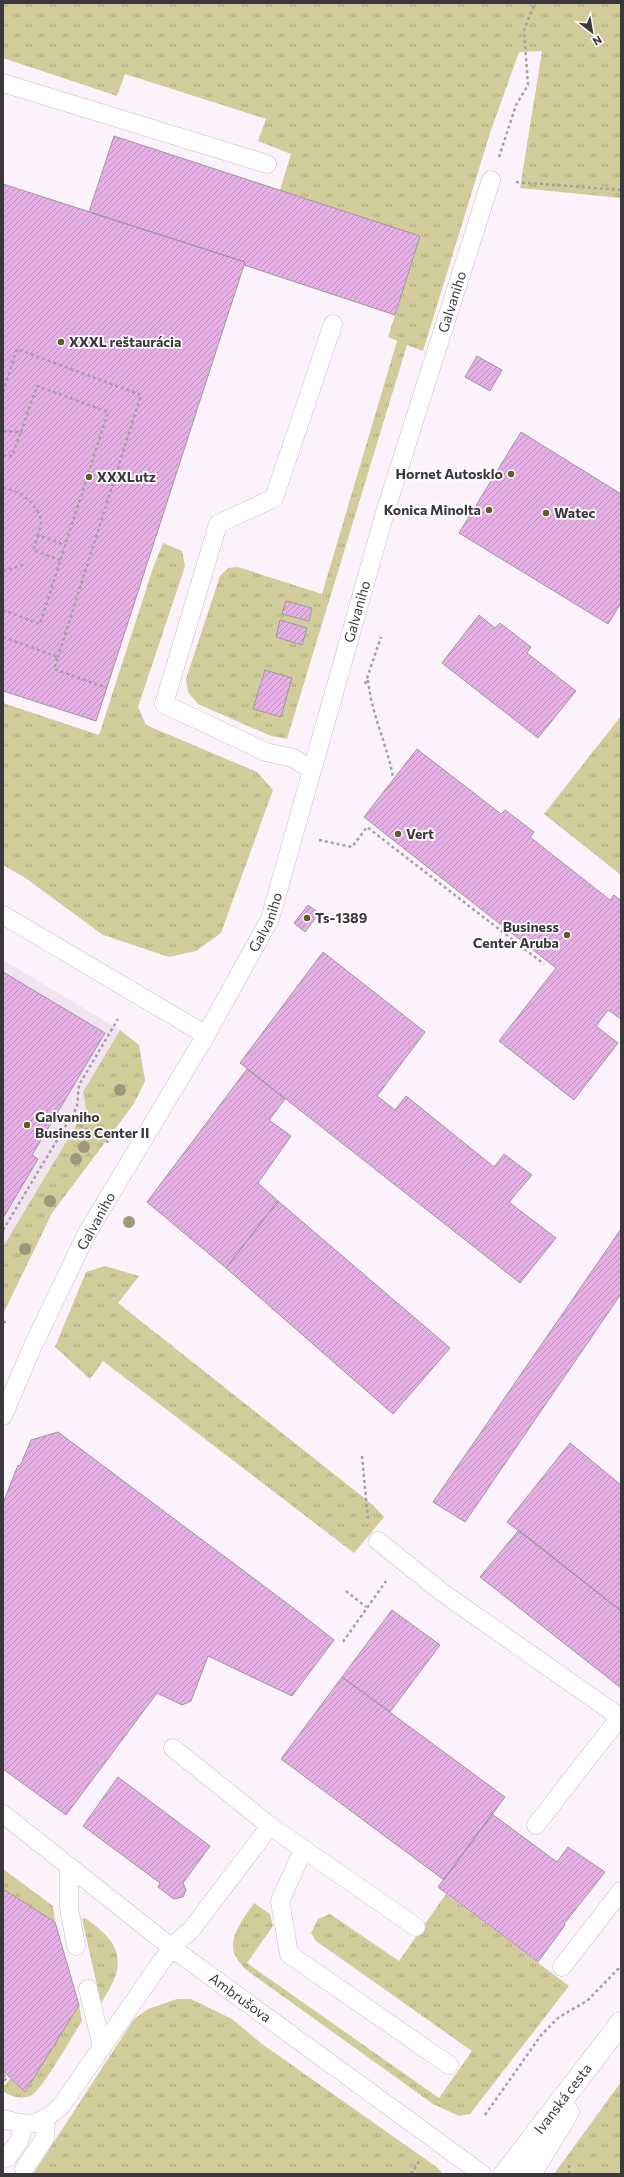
<svg xmlns="http://www.w3.org/2000/svg" width="624" height="2177" font-family="Commissioner,sans-serif">
<defs>
<pattern id="grass-tufts" width="24" height="20" patternUnits="userSpaceOnUse"><rect width="24" height="20" fill="#d1cc99"/><path d="M3 7l-1-3M5 7V3M7 7l1-3M15 17l-1-3M17 17v-4M19 17l1-3" fill="none" stroke="#aba77e"/></pattern>
<pattern id="building-hatch" width="6" height="6" patternUnits="userSpaceOnUse"><rect width="6" height="6" fill="#e6afe5"/><path d="M-1 1l2-2M0 6l6-6M5 7l2-2" fill="none" stroke="#bc8fbb"/></pattern>
</defs>
<rect width="100%" height="100%" fill="#fbf2fb"/>
<!-- built -->
<path fill="#f1e3f0" d="M3 960 120 1030 139 1045 145 1081 133 1105 52 1213 3 1314Z"/>
<!-- grass -->
<path fill="url(#grass-tufts)" d="M3 3H621V198L520 188 542 51 519 52 490 133 423 351 407 345 287 739 271 736 198 704 188 692 186 679 220 576 228 568 238 567 322 594 397 341 388 337 420 236 280 190 291 154 258 141 266 119 125 74 117 96 3 58Z
M163 543 182 551 185 566 138 707 146 725 257 772 273 790 221 933 196 951 169 957 103 935 24 877 3 865V703L99 735 153 568Z
M621 716V875L544 814Z
M120 1030 139 1045 145 1081 133 1105 52 1213 3 1314V1247L86 1109 83 1092Z
M105 1266 139 1276 118 1303 373 1505 384 1517 354 1553 103 1361 90 1379 55 1347 86 1272Z
M3 1869 53 1906 55 1922 3 1889Z
M446 1894 569 1986 470 2114 459 2116 433 2104 245 1969C242 1965 236 1958 234 1953 229 1936 245 1916 254 1903L270 1914 273 1926 247 1963 439 2098 472 2051 316 1941 311 1933 318 1919 330 1914 399 1961Z
M85 1918C124 1945 127 1964 101 2003L82 1919Z
M177 1999H191L232 2019 262 2044 438 2168 443 2174H33L134 2019 148 2009Z
M79 2005 82 2021C73 2035 43 2088 32 2095 23 2100 11 2097 3 2091V2087L11 2078 25 2092Z
M621 2082V2174H554Z"/>
<!-- building -->
<path fill="url(#building-hatch)" stroke="#9f979f" d="M114 136 420 236 395 315 244 265 245 262 89 212Z
M3 184 245 262 96 721 3 691Z
M477 356 502 370 490 391 465 377Z
M521 432 621 494V603L608 624 459 533Z
M286 601 312 608 309 621 282 614Z
M479 615 495 628 500 623 531 647 527 653 576 691 538 738 442 663Z
M280 620 307 628 302 645 276 637Z
M265 670 292 678 281 717 253 709Z
M417 749 501 814 505 810 534 832 530 837 610 900 614 895 621 901V1019L608 1010 596 1026 618 1043 574 1100 499 1041 556 968 364 817Z
M308 905 319 913 305 932 294 923Z
M323 952 425 1032 377 1096 395 1110 406 1096 494 1167 504 1154 532 1175 509 1202 556 1238 520 1283 240 1063Z
M3 972 105 1033 32 1155 38 1159 3 1218Z
M247 1069 285 1099 269 1120 291 1136 258 1183 278 1201 226 1268 147 1202Z
M278 1201 450 1348 393 1414 226 1268Z
M621 1229V1294L465 1522 433 1502Z
M58 1432 292 1607 334 1640 292 1696 208 1656 191 1701 182 1705 157 1693 66 1815 3 1769V1503L18 1465 20 1466 31 1440Z
M570 1443 621 1485V1611L507 1522Z
M519 1530 621 1611V1688L480 1577Z
M392 1610 440 1645 390 1712 342 1677Z
M342 1677 505 1797 444 1880 281 1759Z
M118 1777 210 1846 183 1883 186 1890 183 1897 174 1899 158 1887 160 1883 83 1826Z
M492 1814 557 1862 568 1847 605 1872 564 1924 565 1925 538 1962 438 1887Z
M3 1889 55 1922 79 2005 25 2092 3 2071Z"/>
<g fill="none" stroke-linecap="round" stroke-linejoin="round">
<!-- lane casing -->
<g stroke="#c6bdc5" stroke-width="19">
<g id="lane">
<path d="M3 83 267 164"/>
<path d="M312 770 293 758 266 752 164 704 218 524 274 498 333 324"/>
<path d="M3 915 206 1035 87 1233 31 1350 3 1416"/>
<path id="s1" d="M206 1035 270 919 386 509 491 180"/>
<path d="M378 1541 443 1593 621 1718"/>
<path id="s2" d="M3 1814 172 1948 482 2174"/>
<path d="M536 1825 620 1717"/>
<path d="M270 1826 416 1927"/>
<path d="M303 1850 280 1901 289 1954 449 2065"/>
<path d="M69 1866V1907L76 1946"/>
<path d="M562 1967 621 1891"/>
<path d="M88 1989 102 2046"/>
<path d="M3 2119C31 2127 38 2126 61 2106L162 1961 178 1941 191 1930 270 1826 173 1748"/>
<path d="M7 2158 19 2141 24 2125"/>
<path d="M24 2169 45 2138 46 2119"/>
</g>
</g>
<!-- secondary casing -->
<g stroke="#c6bdc5" stroke-width="23">
<g id="secondary">
<path id="s3" d="M505 2174 621 2023"/>
<path d="M530 2174 568 2112"/>
</g>
</g>
<!-- path -->
<path stroke="#a6a0a6" stroke-width="2.5" stroke-dasharray="3 3" stroke-linecap="butt" d="M499 157 516 105 528 85 524 30 535 3
M516 182 621 190
M3 392 17 349 141 395 58 657
M3 431 21 432 37 386 108 412 40 624 3 610
M3 456H12L21 432
M3 488C18 489 41 506 41 523 41 527 39 532 38 535L65 545
M38 535 33 550 60 560
M3 571 23 565
M3 637 58 657 54 669 107 688
M368 680C371 713 387 744 393 777
M365 684 381 637
M319 840 352 847 367 827 544 964
M70 1119 111 1144
M3 1230 77 1107 79 1085 118 1019
M3 1321 6 1323
M362 1456 368 1519
M346 1591 366 1607
M343 1642 386 1581
M3 2075 7 2078 3 2082
M485 2115 542 2034 559 2017 587 2001 621 1966
M411 2174 420 2160
M569 2174V2165"/>
<!-- lane -->
<use href="#lane" stroke="#fff" stroke-width="18"/>
<!-- secondary -->
<use href="#secondary" stroke="#fff" stroke-width="22"/>
</g>
<!-- trees -->
<g fill="#9e977b">
<circle cx="120" cy="1090" r="6"/>
<circle cx="84" cy="1147" r="6"/>
<circle cx="76" cy="1159" r="6"/>
<circle cx="50" cy="1201" r="6"/>
<circle cx="129" cy="1222" r="6"/>
<circle cx="25" cy="1249" r="6"/>
</g>
<!-- markers -->
<g fill="#605b27" stroke="#fff" stroke-width="1.5">
<circle cx="61" cy="342" r="4"/>
<circle cx="511" cy="474" r="4"/>
<circle cx="89" cy="477" r="4"/>
<circle cx="489" cy="510" r="4"/>
<circle cx="546" cy="513" r="4"/>
<circle cx="398" cy="834" r="4"/>
<circle cx="307" cy="918" r="4"/>
<circle cx="567" cy="935" r="4"/>
<circle cx="27" cy="1125" r="4"/>
</g>
<g text-anchor="middle" stroke-width="3.5" stroke-linejoin="round" paint-order="stroke">
<!-- street labels -->
<g font-size="14" fill="#3b383b" stroke="#fff">
<text dy="5" stroke="none"><textPath href="#s1" startOffset="776">Galvaniho</textPath></text>
<text dy="5" stroke="none"><textPath href="#s1" startOffset="452">Galvaniho</textPath></text>
<text dy="5" stroke="none"><textPath href="#s1" startOffset="128">Galvaniho</textPath></text>
<text transform="translate(96 1221) rotate(-61)" y="5">Galvaniho</text>
<text dy="5" stroke="none"><textPath href="#s2" startOffset="300">Ambrušova</textPath></text>
<text dy="5" stroke="none"><textPath href="#s3" startOffset="95">Ivanská cesta</textPath></text>
</g>
<!-- poi labels -->
<g font-size="14" font-weight="bold" fill="#3b383b" stroke="#fff" text-anchor="start">
<text x="69" y="347">XXXL reštaurácia</text>
<text x="503" y="479" text-anchor="end">Hornet Autosklo</text>
<text x="97" y="482">XXXLutz</text>
<text x="481" y="515" text-anchor="end">Konica Minolta</text>
<text x="554" y="518">Watec</text>
<text x="406" y="839">Vert</text>
<text x="315" y="923">Ts-1389</text>
<text x="559" y="932" text-anchor="end">Business<tspan x="559" dy="16">Center Aruba</tspan></text>
<text x="35" y="1122">Galvaniho<tspan x="35" dy="16">Business Center II</tspan></text>
</g>
</g>
<!-- border -->
<rect width="624" height="2177" fill="none" stroke="#3b383b" stroke-width="8"/>
<!-- north arrow -->
<g transform="translate(592 32) rotate(149)" stroke="#ffffff" stroke-width="3" paint-order="stroke">
<path d="M0-3L7 15L0 10L-7 15Z" fill="#3b383b"/>
<text y="-6" font-size="11" font-weight="bold" text-anchor="middle" fill="#3b383b">N</text>
</g>
</svg>
